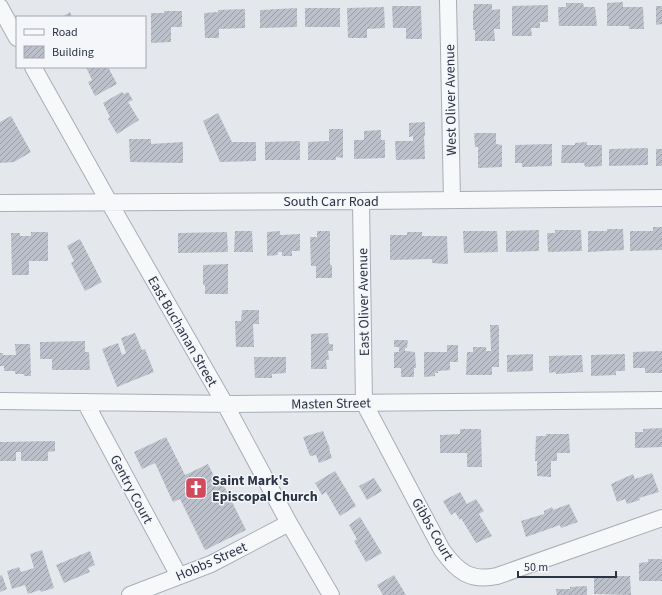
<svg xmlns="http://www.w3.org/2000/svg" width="662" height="595" font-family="'Source Sans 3',sans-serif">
<defs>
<pattern id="building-hatch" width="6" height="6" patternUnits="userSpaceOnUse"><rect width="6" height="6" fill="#bbc0ca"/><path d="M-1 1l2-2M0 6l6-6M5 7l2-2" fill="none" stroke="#989da6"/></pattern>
</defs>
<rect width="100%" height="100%" fill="#e4e7ec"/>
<!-- building -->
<path fill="url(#building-hatch)" d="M623 2V7H643L644 29H629V26H607V3Z
M566 3H583L584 7H595L597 26H559L558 7H566Z
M474 4H492V10L500 9V29H494L495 41H475V30H473V10H474Z
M548 5V22H540V28H531L532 36H512V6Z
M392 6H421L422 39H406V28H393Z
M656 6H662V24L656 25Z
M384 7 385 28 367 29V38H348L347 8Z
M297 8V27L260 28V10Z
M305 8H340V27H305Z
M245 9V28L219 29V38H205L204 13 218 12V10Z
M164 11H182V27H171V42L151 43V13H164Z
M70 12 72 17H62Z
M86 67H108L117 84 95 96 88 82 92 80Z
M122 92 124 94 128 92 133 100 128 102 139 120 117 134 108 119 110 117 103 103Z
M218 113 232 142H256V161L220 162 203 121Z
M11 116 31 152 14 162 0 163V122Z
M425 122V136H424L425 159 396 160 395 141H413V136L409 137V123Z
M329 129H343V158L336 157V160H308V142L329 141Z
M381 130V140H385V158L354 159V140H364V131Z
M474 133H496V144L502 145V167L478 168V147H475Z
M129 139H151V144L183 142V163L130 162Z
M300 141V160H265V142Z
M587 142V145H602V166L585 167 584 163H561L562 145H575V143Z
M552 144V166L522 167V163H515V145Z
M648 148V165L609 166V149Z
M656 149H662V166H656Z
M653 227H662V250L630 251V231H653Z
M607 229H623L624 250 588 252V231H607Z
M539 230V251L506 252V231Z
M555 230H581L582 251 548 252 547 233H555Z
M235 231H252L253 252H234Z
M280 231V235L300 234V251H292V256H282V252H278V255L267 256V232Z
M317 231H330V265H332V278H316V266H311L310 237H317Z
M463 231H497L498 252 464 253Z
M31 232H48V261H29V275H12L11 233H20V236H31Z
M227 232 228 252 178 253V233Z
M407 232H422V236H447L448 264 432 263V259L390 260V235H407Z
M80 239 102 282 85 291 71 263 74 261 67 246Z
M228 264V294H205V285H203V265Z
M242 310H259V324H253L254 347H236L235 321H241Z
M490 325H499V367H492V375H466L467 352H473V347H486V351H491Z
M135 333 142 350 145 349 154 372 117 387 102 349 118 343 122 355 126 353 121 338Z
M328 333 329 344H333V351H328L329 360H326L327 369H311V334Z
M394 340H408L407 348H405V351L415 352 416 368H414V377H401V368H394V352H399V347H394Z
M85 341V352H89L90 370H52V359H40V342Z
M15 344H30L31 376H24V374H15V371H4V366H0V353H3V355H16Z
M447 345H458V362H450V370L438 371V373H435V376L424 377V352H447Z
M662 351V373H645V368H633V352Z
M533 354V371L507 372V355Z
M625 354V371H616V375L591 376V355Z
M582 355 583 372 556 374V372L549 373V356Z
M254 357H286V373L272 374V378H255Z
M662 428V447L635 448V432H643V429Z
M460 429H481L482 467H467V453H440V435L460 434Z
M323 431 330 449H329L332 458 319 463 316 455 310 456 303 437Z
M546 434H569L570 453H557V461H551V477L537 476V461H535L536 436H546Z
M166 437 185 475 208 464 215 478 219 476 246 530 205 550 180 499 173 502 155 463 142 469 134 452Z
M55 441V451L48 452V461H21V452H16V461H0V442Z
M335 471 356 506 340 516 326 492 322 495 315 483Z
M652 473 659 492 639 498 640 500 627 504 625 499 617 502 611 484 633 474 635 479Z
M374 478 382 491 367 500 359 486Z
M460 492 467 504 476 499 484 511 479 514 492 536 476 543 461 518 460 520 455 512 451 515 443 501Z
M569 504 578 522 561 528 560 525 526 537 521 521 544 514V511L552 507 553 510Z
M360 517 382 553 366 562 354 541 357 539 349 525Z
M42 550 54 588 41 592 40 590 28 594 25 585 12 589 7 571 19 567 21 572 34 568 30 554Z
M90 551 95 565 88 568 90 572 64 583 56 565Z
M648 559H662V581H639V563L648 562Z
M2 575 7 589 0 592V576Z
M394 575 406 595H383L377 585Z
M594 576H630L631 595 594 594Z
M587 586V595H557L556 589H570V587Z"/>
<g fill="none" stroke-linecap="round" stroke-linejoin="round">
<!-- minor casing -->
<g stroke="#a9aeb7" stroke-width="18">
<path id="minor" d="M448 0 452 200
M0 7 17 38
M33 67 109 202 225 404 289 523 331 595
M361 201 364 403 442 550C457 571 470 582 497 576L662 518
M0 203 361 201 662 198
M0 401 233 404 662 400
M85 402 179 576
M130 595 211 564 289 523"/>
</g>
<!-- minor -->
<use href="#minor" stroke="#f7f8fa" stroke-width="16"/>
</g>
<!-- icons -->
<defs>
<g id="church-square" transform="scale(1.15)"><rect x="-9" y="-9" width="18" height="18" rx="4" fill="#d1495b" stroke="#f4f6f9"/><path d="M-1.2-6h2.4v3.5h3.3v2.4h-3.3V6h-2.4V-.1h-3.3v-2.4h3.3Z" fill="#fff"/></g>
</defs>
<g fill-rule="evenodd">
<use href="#church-square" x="196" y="488"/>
</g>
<g text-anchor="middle" stroke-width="3" stroke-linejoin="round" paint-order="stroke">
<!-- street labels -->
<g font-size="14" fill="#2b3445" stroke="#f4f6f9">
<text transform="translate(450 100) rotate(-91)" y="5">West Oliver Avenue</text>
<text x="331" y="206">South Carr Road</text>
<text transform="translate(363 302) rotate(-91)" y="5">East Oliver Avenue</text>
<text transform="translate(183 331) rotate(60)" y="5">East Buchanan Street</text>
<text transform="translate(331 403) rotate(-1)" y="5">Masten Street</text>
<text transform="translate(132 489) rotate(62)" y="5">Gentry Court</text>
<text transform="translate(433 529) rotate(60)" y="5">Gibbs Court</text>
<text transform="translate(211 561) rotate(-24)" y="5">Hobbs Street</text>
</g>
<!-- poi labels -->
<g font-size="14" font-weight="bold" fill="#2b3445" stroke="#f4f6f9" text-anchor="start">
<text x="212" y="485">Saint Mark's<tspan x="212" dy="16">Episcopal Church</tspan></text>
</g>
</g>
<!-- legend -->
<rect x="16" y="16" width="130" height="52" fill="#f4f6f9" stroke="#a4a8b1"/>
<rect x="24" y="29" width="20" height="6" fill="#f7f8fa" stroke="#a4a8b1"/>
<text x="52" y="36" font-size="12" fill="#2b3445">Road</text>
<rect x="24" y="46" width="20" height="12" fill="url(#building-hatch)" stroke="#a4a8b1"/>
<text x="52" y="56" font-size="12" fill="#2b3445">Building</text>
<!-- scale -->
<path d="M518 571v6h98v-6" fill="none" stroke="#2b3445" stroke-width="2"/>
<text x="524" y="571" font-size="12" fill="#2b3445" stroke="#f4f6f9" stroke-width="3" paint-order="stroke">50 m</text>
</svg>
